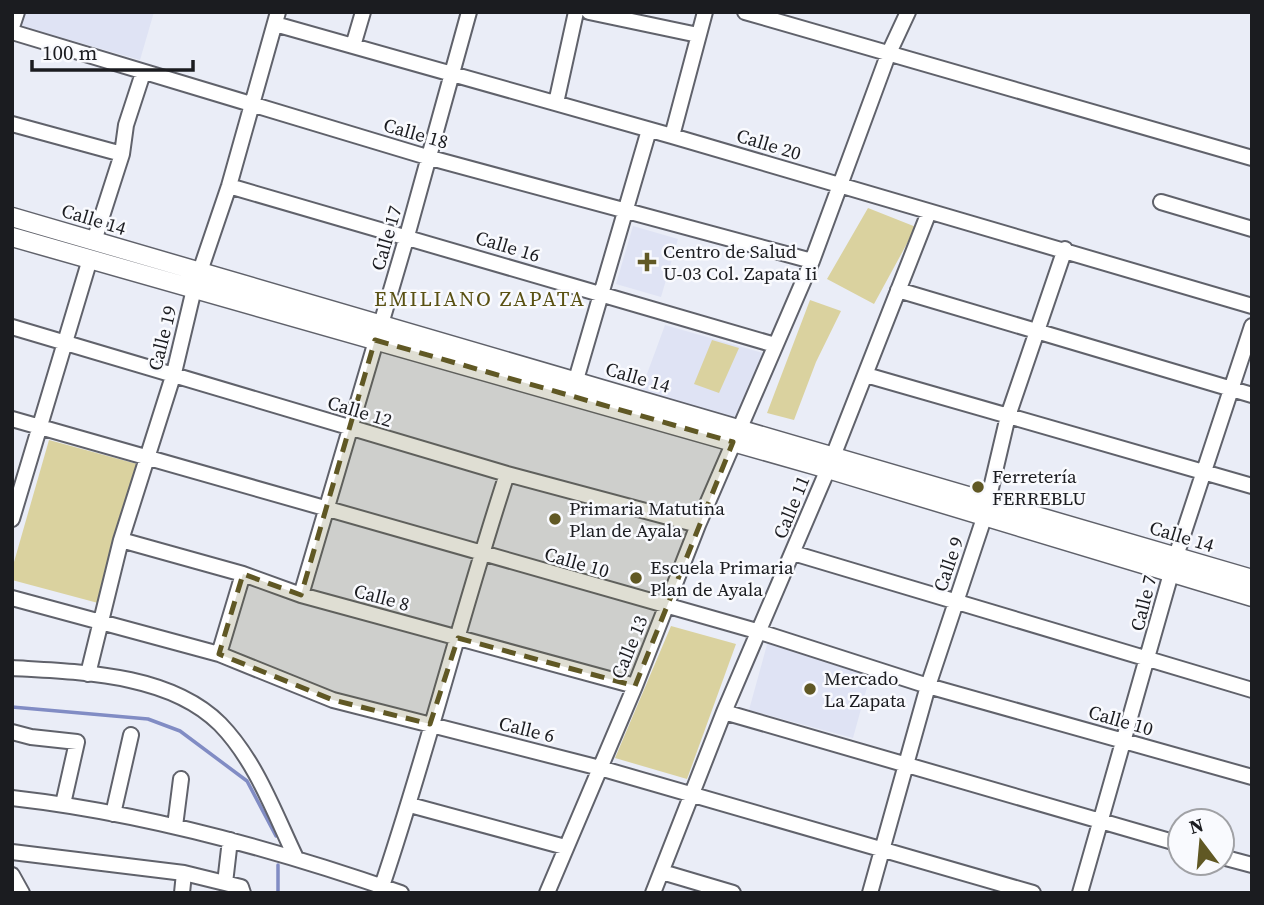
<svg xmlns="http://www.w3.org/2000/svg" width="1264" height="905" font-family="'Source Serif 4',serif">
<rect width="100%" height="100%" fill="#eaedf7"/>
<!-- built -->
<path fill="#dfe3f4" d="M25 12H154L140 60 21 26Z
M633 226 678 239 661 297 616 284Z
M665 325 763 353 735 421 640 393Z
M768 641 872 669 853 738 749 710Z"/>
<!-- green -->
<path fill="#dad29f" d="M868 208 916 227 874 304 827 279Z
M810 300 841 311 816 362 794 420 767 413Z
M712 340 739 348 719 393 694 384Z
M49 440 137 464 98 603 12 580V569Z
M671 626 736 644 687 779 615 758Z"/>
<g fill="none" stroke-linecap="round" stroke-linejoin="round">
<!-- stream -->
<path stroke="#818cc4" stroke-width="3.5" d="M12 707 148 719 180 731 247 781 276 836
M278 865V893"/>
<!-- minor casing -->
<g stroke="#60626b" stroke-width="18">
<path id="minor" d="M589 12 698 35
M745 12 1252 158
M275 24 672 136 1252 306
M12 27 17 12
M12 32 427 157 812 261
M353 46 363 12
M556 103 576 12
M12 124 122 154
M672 136 705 12
M229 186 775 345
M1161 202 1252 229
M94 241 122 154 126 125 143 73
M898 290 1252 395
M12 327 507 474 698 525
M866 375 1252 486
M573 390 649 130
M12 419 760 632 928 686 1252 777
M12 519 90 259
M121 540 243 574 301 595 635 686
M793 553 1252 690
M301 595 407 236 469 12
M12 598 219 654 333 700 600 768 1033 893
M219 654 243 574
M12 668C79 672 169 673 220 724 256 761 274 812 296 858
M88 674 121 540 174 373 194 289 229 186 278 12
M724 712 1180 844
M12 732 31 737 77 742 63 804
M12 798C145 813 275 849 401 893
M410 805 565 847
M113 814 131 735
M175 826 181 779
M12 852 184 873 241 887 243 893
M1222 857 1252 865
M662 872 733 893
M12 875 22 893
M225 883 230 840
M382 886C428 750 462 611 507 474
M182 893 184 873
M547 893 635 686 698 525 812 261 888 55 908 12
M653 893 724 712 828 469 929 212
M870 893 928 686 984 518 1008 416 1065 249
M1080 893 1176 556 1252 326"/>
</g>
<!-- major casing -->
<g stroke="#60626b" stroke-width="21">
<path id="major" d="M12 217C425 338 839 456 1252 579
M12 237 828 469 1252 597"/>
</g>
<!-- minor -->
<use href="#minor" stroke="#fff" stroke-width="14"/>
<!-- major -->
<use href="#major" stroke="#fff" stroke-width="18"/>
</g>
<!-- marked area -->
<path fill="#605824" fill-opacity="0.2" stroke="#605824" stroke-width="5" stroke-dasharray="14 9" stroke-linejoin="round" d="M375 340 733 442 635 686 458 638 430 724 333 700 219 654 243 574 301 595Z"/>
<!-- markers -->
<g fill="#605824" stroke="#f9fafe" stroke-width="2.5">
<path d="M643.5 251.5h7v7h7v7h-7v7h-7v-7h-7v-7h7z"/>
<circle cx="978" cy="487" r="7"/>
<circle cx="555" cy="519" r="7"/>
<circle cx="636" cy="578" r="7"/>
<circle cx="810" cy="689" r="7"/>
</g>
<g text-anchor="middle" stroke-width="5" stroke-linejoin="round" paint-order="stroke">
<!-- street labels -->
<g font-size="19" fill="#1b1c20" stroke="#f9fafe">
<text transform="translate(416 133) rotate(16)" y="7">Calle 18</text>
<text transform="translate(769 144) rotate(17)" y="7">Calle 20</text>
<text transform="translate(94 219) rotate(17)" y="7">Calle 14</text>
<text transform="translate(386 238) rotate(-74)" y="7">Calle 17</text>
<text transform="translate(508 246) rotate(17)" y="7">Calle 16</text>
<text transform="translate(162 338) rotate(-76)" y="7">Calle 19</text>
<text transform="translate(638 377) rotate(16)" y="7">Calle 14</text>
<text transform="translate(360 411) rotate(17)" y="7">Calle 12</text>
<text transform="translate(791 507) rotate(-68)" y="7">Calle 11</text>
<text transform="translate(1182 536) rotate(17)" y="7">Calle 14</text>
<text transform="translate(577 562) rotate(16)" y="7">Calle 10</text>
<text transform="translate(948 564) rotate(-71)" y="7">Calle 9</text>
<text transform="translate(382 597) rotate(15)" y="7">Calle 8</text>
<text transform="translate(1143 603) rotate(-76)" y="7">Calle 7</text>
<text transform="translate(629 647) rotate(-68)" y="7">Calle 13</text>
<text transform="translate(1121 720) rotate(16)" y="7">Calle 10</text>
<text transform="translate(527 729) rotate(14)" y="7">Calle 6</text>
</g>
<!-- poi labels -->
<g font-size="19" fill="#1b1c20" stroke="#f9fafe" text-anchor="start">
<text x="663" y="258">Centro de Salud<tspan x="663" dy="22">U-03 Col. Zapata Ii</tspan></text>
<text x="992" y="483">Ferretería<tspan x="992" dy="22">FERREBLU</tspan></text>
<text x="569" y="515">Primaria Matutina<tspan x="569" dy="22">Plan de Ayala</tspan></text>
<text x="650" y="574">Escuela Primaria<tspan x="650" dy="22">Plan de Ayala</tspan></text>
<text x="824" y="685">Mercado<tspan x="824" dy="22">La Zapata</tspan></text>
</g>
<!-- neighbourhood labels -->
<g font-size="21" letter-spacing="2" fill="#595012" stroke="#f9fafe">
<text x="480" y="306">EMILIANO ZAPATA</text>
</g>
</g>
<!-- border -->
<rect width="1264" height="905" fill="none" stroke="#1b1c20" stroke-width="28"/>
<!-- north arrow -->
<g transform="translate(1201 842) rotate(344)"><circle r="33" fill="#f9fafe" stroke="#a0a1a5" stroke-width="2"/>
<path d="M0-5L12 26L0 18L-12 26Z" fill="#605824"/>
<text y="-10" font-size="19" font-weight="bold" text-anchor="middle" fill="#1b1c20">N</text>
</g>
<!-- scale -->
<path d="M32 60v10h161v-10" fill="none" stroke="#1b1c20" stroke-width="3.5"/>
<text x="42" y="60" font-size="21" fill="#1b1c20" stroke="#f9fafe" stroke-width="5" paint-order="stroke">100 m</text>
</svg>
